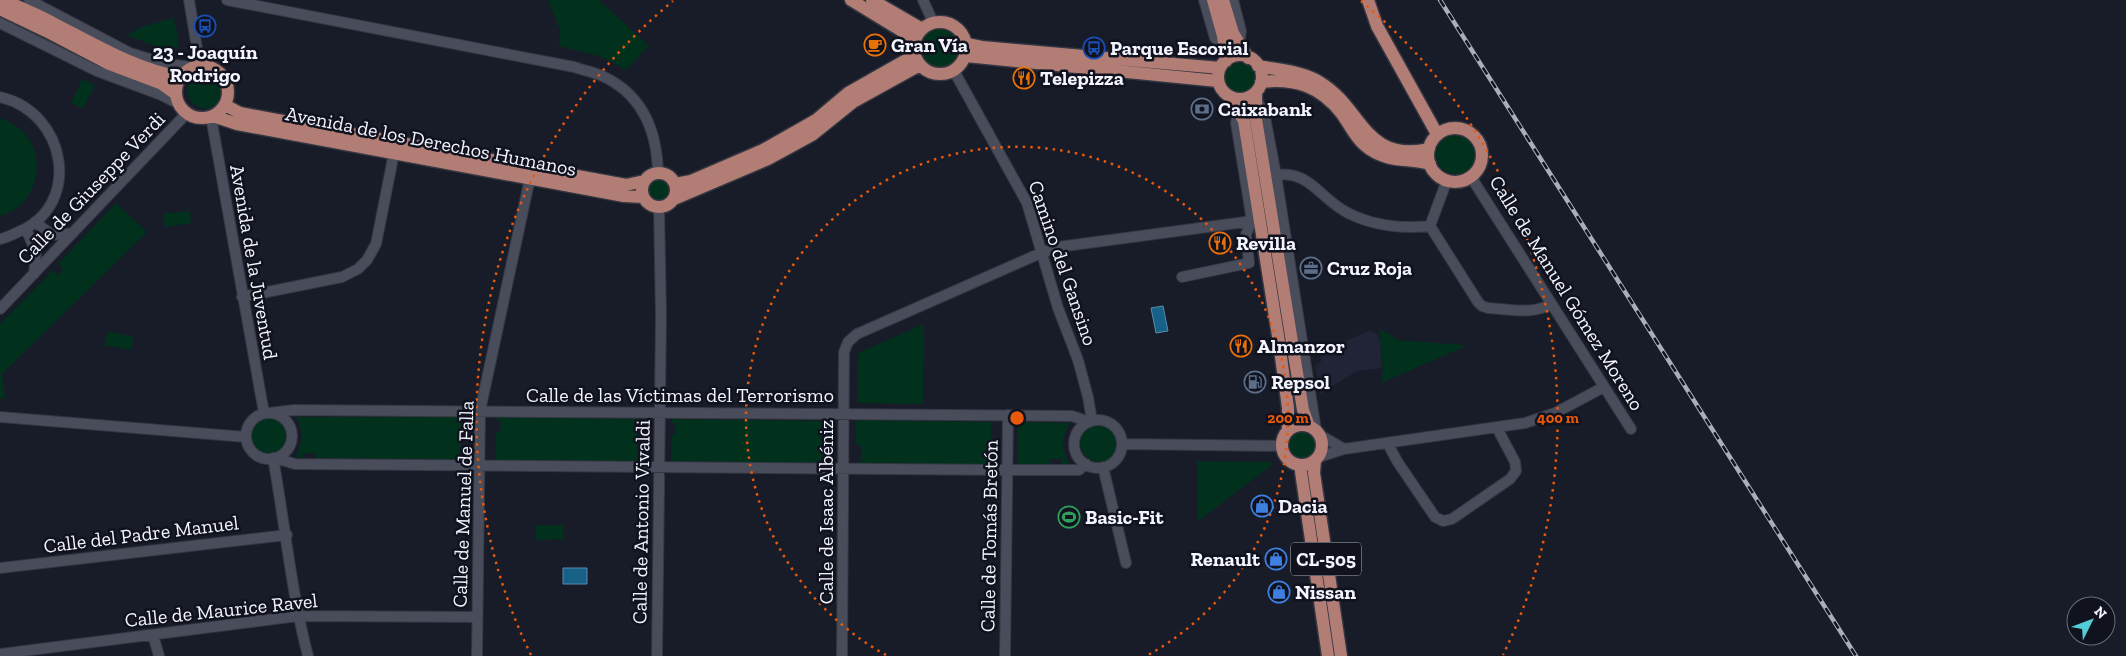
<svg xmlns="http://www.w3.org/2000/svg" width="2126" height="656" font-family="'Zilla Slab',serif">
<rect width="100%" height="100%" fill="#181b28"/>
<!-- built -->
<path fill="#212437" d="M1370 330 1378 335 1380 342 1382 368 1357 371 1320 394 1315 365 1321 362 1320 353Z"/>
<!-- green -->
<path fill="#01311d" d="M548 0H599L649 46 626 70 602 57 559 46 560 30Z
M173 18C176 29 184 46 172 53L127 35 142 27Z
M921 48a20 20 0 1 1 40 0a20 20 0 1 1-40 0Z
M1225 78a15 15 0 1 1 30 0a15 15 0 1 1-30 0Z
M187 90a18 18 0 1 1 36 0a18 18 0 1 1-36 0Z
M82 79 95 85 83 109 71 103Z
M0 118C10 122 18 126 26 135 48 161 35 208 0 216Z
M1436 154a20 20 0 1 1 40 0a20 20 0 1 1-40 0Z
M648 190a11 11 0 1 1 22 0a11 11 0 1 1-22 0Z
M116 203 147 232 2 374 5 399 0 398V324L53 270 58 275 63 269 58 264Z
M190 211 191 223 165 227 163 214Z
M924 324 923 404 857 403 858 353Z
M1379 329 1392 335 1396 340 1464 345V347L1381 383 1383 370Z
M108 331 134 337 131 350 104 345Z
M296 417H462L460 460 316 458 315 453 303 454 302 458H295C303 443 304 431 296 417Z
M497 417 644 419V462L495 460 496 432H500L501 422 497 421Z
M250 436a19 19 0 1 1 38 0a19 19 0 1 1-38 0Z
M672 419 828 421V463L671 461 672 435 676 434V423H672Z
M859 420 991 422V465L855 463 861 461V445H856V422Z
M1021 422 1070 423C1061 436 1061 451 1070 465H1062V459H1049V465L1018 464V423Z
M1080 443a19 19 0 1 1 38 0a19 19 0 1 1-38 0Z
M1289 445a13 13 0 1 1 26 0a13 13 0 1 1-26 0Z
M1197 461 1271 462 1272 465 1197 522Z
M536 525H563L564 539 535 540Z"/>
<!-- water -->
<path fill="#176087" stroke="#598cab" d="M1163 306 1168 331 1156 333 1151 308Z
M563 568H587V584H563Z"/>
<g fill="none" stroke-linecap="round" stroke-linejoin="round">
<!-- minor casing -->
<g stroke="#343640" stroke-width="12">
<path id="minor" d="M29 0 130 53 166 64 192 67
M189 0 200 66
M227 0 574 67C583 70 592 72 600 75 642 93 657 130 658 173
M923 0 933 22
M1204 0 1215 38 1224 48
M1233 0 1241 31 1239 45
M0 23 97 71 159 94 179 104
M954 71 1027 203 1058 308 1078 360 1088 397 1092 421
M0 97C67 112 83 206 18 232 12 235 6 238 0 239
M1256 100 1262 109 1265 117 1276 175 1316 430
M211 117 264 413
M1276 175C1310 170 1320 199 1348 213 1374 226 1401 229 1430 226
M1471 177 1631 429
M1447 180 1430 226 1478 302 1482 306 1488 308C1509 309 1533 315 1551 304
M35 222 52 235 73 233
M26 229 36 252 34 274
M1182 277 1249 263 1246 234 1252 221 1236 123 1239 109
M242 297 342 277 358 269 367 260 376 244 394 153
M0 309 187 113
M246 436a23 23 0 1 1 46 0a23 23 0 1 1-46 0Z
M269 413 294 410 1072 416 1089 422
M0 417 246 437
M1074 444a24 24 0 1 1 48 0a24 24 0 1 1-48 0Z
M1320 435 1344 449
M1122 444 1282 446
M1388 444 1397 461 1435 517 1443 521 1452 519 1510 479 1516 471 1515 462 1497 428
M1319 457 1344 449 1525 423 1555 413 1604 387
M273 458C285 524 291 591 308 656
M275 458 295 464 1007 470H1079L1086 464
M1103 467 1126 563
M0 568 287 535
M153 635 159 656
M0 654 298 616 477 617
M477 656 480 411 530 178
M657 656 661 316 659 208
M842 656 844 352 848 342 857 334 1041 253 1058 247 1260 220
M1005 656 1008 415"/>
</g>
<!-- major casing -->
<g stroke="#343640" stroke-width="15">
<path id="major" d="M4 0C20 8 37 14 53 23 94 44 135 69 180 77
M851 0 915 39
M872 0 922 29
M1213 0 1223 36 1226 61
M1223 0 1233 33 1248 58
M1368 0 1377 26 1437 134
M0 9 46 31 109 64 162 84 176 94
M914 48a26 26 0 1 1 52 0a26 26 0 1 1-52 0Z
M967 44 982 47 1220 68
M1218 77a22 22 0 1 1 44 0a22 22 0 1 1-44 0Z
M966 56 1218 81
M176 92a26 26 0 1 1 52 0a26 26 0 1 1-52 0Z
M1258 66C1278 70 1303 71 1321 83 1363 109 1364 163 1429 149
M1261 82C1295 78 1320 86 1342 114 1351 127 1357 141 1371 150 1391 163 1409 158 1430 164
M1256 92V119L1303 410 1309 426
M1231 97 1244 121 1279 342 1288 408V430
M225 105 240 113 626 185 644 181
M213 116 237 124 624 196 643 197
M1428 155a27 27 0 1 1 54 0a27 27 0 1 1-54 0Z
M642 190a17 17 0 1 1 34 0a17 17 0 1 1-34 0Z
M675 184 691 181 763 150 816 120 848 93 915 55
M674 199 768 159 812 135 853 102 920 65
M1282 445a20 20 0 1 1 40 0a20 20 0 1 1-40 0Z
M1315 461 1314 473 1341 656
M1300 465 1328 656"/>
</g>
<!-- minor -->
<use href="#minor" stroke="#484c5b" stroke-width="10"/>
<!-- major -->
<use href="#major" stroke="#b17d75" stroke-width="12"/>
<!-- rail casing -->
<g stroke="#abadb8" stroke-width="4.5">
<path id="rail" d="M1440 0 1856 656"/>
</g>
<!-- rail -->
<use href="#rail" stroke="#10121e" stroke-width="2.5" stroke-dasharray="8" stroke-linecap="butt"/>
</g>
<!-- distance rings -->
<g fill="none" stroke="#e8590c" stroke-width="2.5" stroke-dasharray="2.5 5">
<path d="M886 655A271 271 0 1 1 1148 655"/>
<path d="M531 655A541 541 0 0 1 673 1M1361 1A541 541 0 0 1 1503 655"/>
</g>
<!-- icons -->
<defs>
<g id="bus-ring" transform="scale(1.125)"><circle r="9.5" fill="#10121e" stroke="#1a4fb4" stroke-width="1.5"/><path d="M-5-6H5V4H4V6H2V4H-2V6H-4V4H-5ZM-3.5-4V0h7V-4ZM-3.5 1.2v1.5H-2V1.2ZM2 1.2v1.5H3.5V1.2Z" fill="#1a4fb4"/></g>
<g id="cafe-ring" transform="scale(1.125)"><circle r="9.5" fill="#10121e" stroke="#e8710a" stroke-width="1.5"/><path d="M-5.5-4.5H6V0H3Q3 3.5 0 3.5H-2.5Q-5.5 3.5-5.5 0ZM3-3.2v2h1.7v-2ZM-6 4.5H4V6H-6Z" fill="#e8710a"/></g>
<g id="restaurant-ring" transform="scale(1.125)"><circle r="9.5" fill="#10121e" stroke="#e8710a" stroke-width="1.5"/><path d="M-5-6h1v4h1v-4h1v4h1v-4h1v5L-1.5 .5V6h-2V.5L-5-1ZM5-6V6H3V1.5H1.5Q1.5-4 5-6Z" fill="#e8710a"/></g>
<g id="bank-ring" transform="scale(1.125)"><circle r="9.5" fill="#10121e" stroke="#5c6f8a" stroke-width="1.5"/><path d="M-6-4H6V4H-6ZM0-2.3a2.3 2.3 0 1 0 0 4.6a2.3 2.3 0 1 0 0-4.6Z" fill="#5c6f8a"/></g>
<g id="office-ring" transform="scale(1.125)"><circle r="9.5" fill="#10121e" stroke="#5c6f8a" stroke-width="1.5"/><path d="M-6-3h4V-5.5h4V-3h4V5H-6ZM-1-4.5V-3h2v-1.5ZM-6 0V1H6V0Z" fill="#5c6f8a"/></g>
<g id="fuel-ring" transform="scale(1.125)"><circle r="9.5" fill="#10121e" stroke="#5c6f8a" stroke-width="1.5"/><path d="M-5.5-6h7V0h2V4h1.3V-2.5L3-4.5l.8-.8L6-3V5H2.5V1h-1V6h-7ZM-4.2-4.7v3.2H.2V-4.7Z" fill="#5c6f8a"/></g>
<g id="shop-ring" transform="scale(1.125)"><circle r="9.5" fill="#10121e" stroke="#3f7fe0" stroke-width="1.5"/><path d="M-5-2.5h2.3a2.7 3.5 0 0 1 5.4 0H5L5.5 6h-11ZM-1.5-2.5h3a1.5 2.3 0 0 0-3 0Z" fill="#3f7fe0"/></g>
<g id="stadium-ring" transform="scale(1.125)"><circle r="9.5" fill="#10121e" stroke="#2e9e5b" stroke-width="1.5"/><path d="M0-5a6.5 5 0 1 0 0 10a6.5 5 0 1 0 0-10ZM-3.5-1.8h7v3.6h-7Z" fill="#2e9e5b"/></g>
</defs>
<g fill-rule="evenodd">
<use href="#bus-ring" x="205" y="26"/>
<use href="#cafe-ring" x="875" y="45"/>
<use href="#bus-ring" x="1094" y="48"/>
<use href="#restaurant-ring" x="1024" y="78"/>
<use href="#bank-ring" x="1202" y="109"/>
<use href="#restaurant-ring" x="1220" y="243"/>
<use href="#office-ring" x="1311" y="268"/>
<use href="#restaurant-ring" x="1241" y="346"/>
<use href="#fuel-ring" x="1255" y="382"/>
<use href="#shop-ring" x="1262" y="506"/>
<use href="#stadium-ring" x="1069" y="517"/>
<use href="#shop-ring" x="1276" y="559"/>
<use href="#shop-ring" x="1279" y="592"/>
</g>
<g text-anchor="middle" stroke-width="5" stroke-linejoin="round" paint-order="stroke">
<!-- shield labels -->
<rect fill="#10121e" stroke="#aeb0bb" stroke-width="1" x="1291" y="542.5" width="70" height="33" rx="4"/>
<g font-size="19" font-weight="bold" fill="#f2f4fe">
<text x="1326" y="566">CL-505</text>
</g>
<!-- poi labels -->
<g font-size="20" font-weight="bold" fill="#f2f4fe" stroke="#10121e" text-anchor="start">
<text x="891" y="52">Gran Vía</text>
<text x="1110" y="55">Parque Escorial</text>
<text x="205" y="59" text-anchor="middle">23 - Joaquín<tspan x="205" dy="23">Rodrigo</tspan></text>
<text x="1040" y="85">Telepizza</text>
<text x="1218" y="116">Caixabank</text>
<text x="1236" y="250">Revilla</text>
<text x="1327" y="275">Cruz Roja</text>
<text x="1257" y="353">Almanzor</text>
<text x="1271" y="389">Repsol</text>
<text x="1278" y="513">Dacia</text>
<text x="1085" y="524">Basic-Fit</text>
<text x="1260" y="566" text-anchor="end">Renault</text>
<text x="1295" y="599">Nissan</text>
</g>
<!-- street labels -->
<g font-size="20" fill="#f2f4fe" stroke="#10121e">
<text transform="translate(431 141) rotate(11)" y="7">Avenida de los Derechos Humanos</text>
<text transform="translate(91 188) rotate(-46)" y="7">Calle de Giuseppe Verdi</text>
<text transform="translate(254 262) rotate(80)" y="7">Avenida de la Juventud</text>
<text transform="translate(1063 263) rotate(71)" y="7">Camino del Gansino</text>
<text transform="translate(1567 293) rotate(58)" y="7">Calle de Manuel Gómez Moreno</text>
<text x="680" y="402">Calle de las Víctimas del Terrorismo</text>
<text transform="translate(463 504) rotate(-88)" y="7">Calle de Manuel de Falla</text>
<text transform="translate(826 512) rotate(-90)" y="7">Calle de Isaac Albéniz</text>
<text transform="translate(641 522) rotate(-89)" y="7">Calle de Antonio Vivaldi</text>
<text transform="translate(141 534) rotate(-7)" y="7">Calle del Padre Manuel</text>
<text transform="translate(989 536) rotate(-89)" y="7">Calle de Tomás Bretón</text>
<text transform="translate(221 610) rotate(-6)" y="7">Calle de Maurice Ravel</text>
</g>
</g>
<circle cx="1017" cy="418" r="8" fill="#e8590c" stroke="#10121e" stroke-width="2.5"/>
<g font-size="15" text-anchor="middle" font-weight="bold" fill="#e8590c" stroke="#10121e" stroke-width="5" stroke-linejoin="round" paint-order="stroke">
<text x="1288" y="423">200 m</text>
<text x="1558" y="423">400 m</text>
</g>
<!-- north arrow -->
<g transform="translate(2091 621) rotate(48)"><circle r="24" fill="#10121e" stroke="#6a6c78"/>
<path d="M0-4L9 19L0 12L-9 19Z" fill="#52ccd6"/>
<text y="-8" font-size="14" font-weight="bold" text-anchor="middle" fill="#f2f4fe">N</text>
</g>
</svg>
